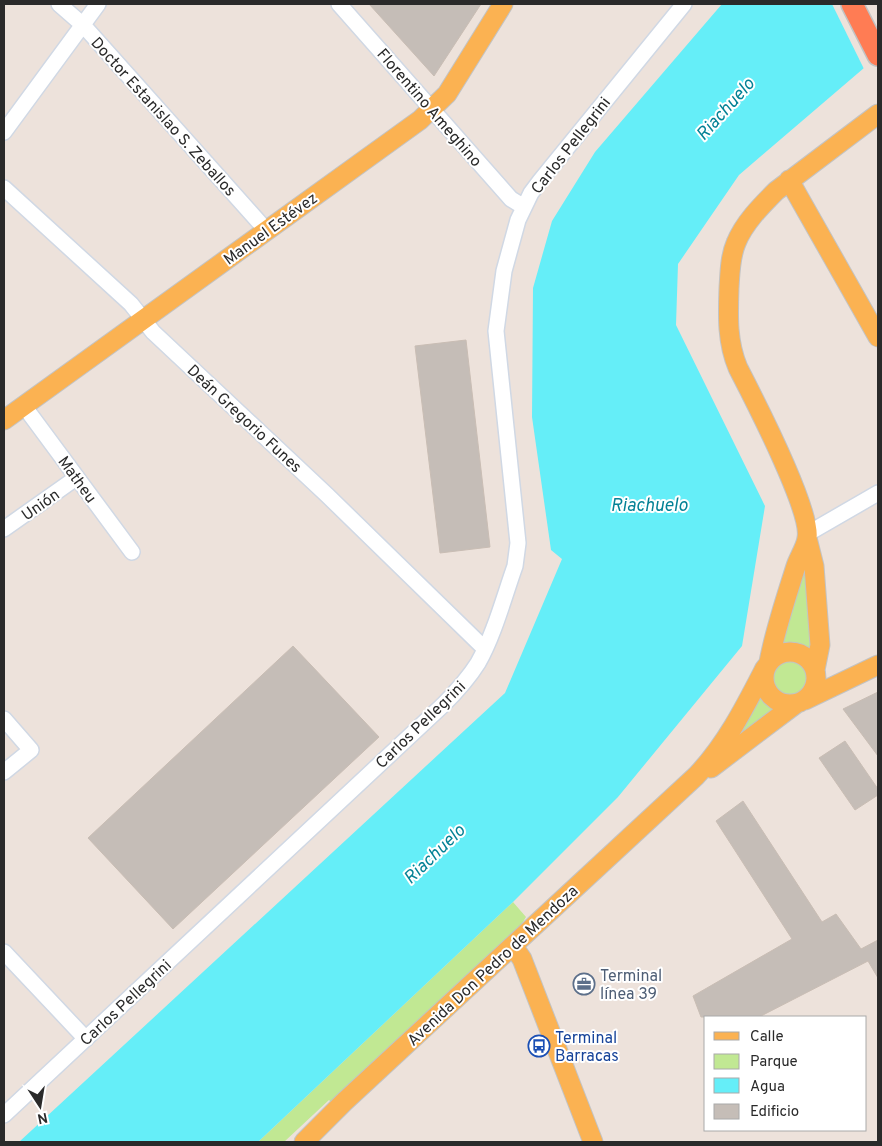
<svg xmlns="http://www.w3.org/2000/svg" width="882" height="1146" font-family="Overpass,sans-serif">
<rect width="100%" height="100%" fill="#ede2db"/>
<!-- green -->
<path fill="#c1e893" d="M806 556 813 661C799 647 793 646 775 653Z
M770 678a20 20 0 1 1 40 0a20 20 0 1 1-40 0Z
M762 685 770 702 787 707 716 761Z
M513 902 526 917 515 935 333 1104 329 1100 284 1142H258Z"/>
<!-- water -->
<path fill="#65eef8" d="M722 4H878V56L739 175 678 264 676 325 765 506 742 646 618 797 513 902 258 1142H19L505 693 562 559 551 550 532 417 533 288 552 221 595 152Z"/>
<!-- pier -->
<path fill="#ede2db" d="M832 4H878V59L865 71Z"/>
<!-- building -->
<path fill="#c5bdb7" stroke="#c9bdb4" d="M369 4H481L434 76Z
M466 340 490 547 440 553 415 346Z
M293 646 379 737 173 929 88 838Z
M878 692V756L843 709Z
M845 741 878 789V795L855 810 819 758Z
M743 801 822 922 836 914 861 949 878 940V978L868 961 759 1017H701L693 996 792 939 716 821Z"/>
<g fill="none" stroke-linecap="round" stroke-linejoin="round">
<!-- minor casing -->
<g stroke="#d0d8e4" stroke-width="18">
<path id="minor" d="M59 4 83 25 266 230
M339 4 511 199 524 207
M4 132 98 4
M4 188 131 304 153 332 327 495 485 649
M24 406 132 552
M4 529 76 478
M807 534 878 493
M4 719 31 750 4 772
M4 952 86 1039
M4 1115 443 705C456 692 468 679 478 663 494 635 504 597 515 566L518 543 496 331 504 271 518 220 531 193 540 181 684 4"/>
</g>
<!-- major casing -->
<g stroke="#c3c3c3" stroke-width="21">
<path id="major" d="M789 180 878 337
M4 420 420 120 447 94 503 4
M807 538 814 566 820 645 815 670
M764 678a26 26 0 1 1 52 0a26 26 0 1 1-52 0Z
M769 662C775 630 786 598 796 566 799 557 806 547 807 538 812 511 753 397 738 368 727 342 728 316 729 288 730 273 730 257 736 243 744 223 761 206 776 191L878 114
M805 700 878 665
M711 768 797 703
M513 946 522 959 593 1142
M304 1142 344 1102 696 776C726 745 746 705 765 668"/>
</g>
<!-- highway casing -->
<g stroke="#c3c3c3" stroke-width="24">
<path id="highway" d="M852 4 878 55"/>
</g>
<!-- minor -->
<use href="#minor" stroke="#fff" stroke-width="15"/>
<!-- major -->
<use href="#major" stroke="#fbb252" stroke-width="19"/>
<!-- highway -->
<use href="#highway" stroke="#ff7c54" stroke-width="21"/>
</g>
<!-- icons -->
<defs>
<g id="office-ring" transform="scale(1.125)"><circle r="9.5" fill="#fff" stroke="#5c6f8a" stroke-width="1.5"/><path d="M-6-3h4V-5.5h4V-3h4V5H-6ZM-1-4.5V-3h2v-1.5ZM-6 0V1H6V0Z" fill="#5c6f8a"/></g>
<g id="bus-ring" transform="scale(1.125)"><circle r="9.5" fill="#fff" stroke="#1a4fb4" stroke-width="1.5"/><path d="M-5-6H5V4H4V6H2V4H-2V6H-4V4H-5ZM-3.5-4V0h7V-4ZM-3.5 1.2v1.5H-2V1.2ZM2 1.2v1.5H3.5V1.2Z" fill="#1a4fb4"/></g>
</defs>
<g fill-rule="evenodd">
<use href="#office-ring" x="584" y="984"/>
<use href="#bus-ring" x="539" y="1046"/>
</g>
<g text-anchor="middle" stroke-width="4" stroke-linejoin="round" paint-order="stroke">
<!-- street labels -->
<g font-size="16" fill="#2a2a2a" stroke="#fff">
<text transform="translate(430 107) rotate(49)" y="6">Florentino Ameghino</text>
<text transform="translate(164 116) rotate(48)" y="6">Doctor Estanislao S. Zeballos</text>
<text transform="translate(570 145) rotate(-52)" y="6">Carlos Pellegrini</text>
<text transform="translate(270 228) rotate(-36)" y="6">Manuel Estévez</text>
<text transform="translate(245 418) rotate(43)" y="6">Deán Gregorio Funes</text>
<text transform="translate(78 479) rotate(54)" y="6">Matheu</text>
<text transform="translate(40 504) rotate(-35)" y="6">Unión</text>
<text transform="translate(420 724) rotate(-44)" y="6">Carlos Pellegrini</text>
<text transform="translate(492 965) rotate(-43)" y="6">Avenida Don Pedro de Mendoza</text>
<text transform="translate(125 1002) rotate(-43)" y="6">Carlos Pellegrini</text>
</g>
<!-- service labels -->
<g font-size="16" fill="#4e5e75" stroke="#fff" text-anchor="start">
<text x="600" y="981">Terminal<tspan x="600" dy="18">línea 39</tspan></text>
</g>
<!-- transit labels -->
<g font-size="16" fill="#164399" stroke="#fff" text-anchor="start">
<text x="555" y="1043">Terminal<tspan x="555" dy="18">Barracas</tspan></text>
</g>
<!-- water labels -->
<g font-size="18" font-style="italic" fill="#048296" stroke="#fff">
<text transform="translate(725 109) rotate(-48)" y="6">Riachuelo</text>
<text x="649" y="511">Riachuelo</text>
<text transform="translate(434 854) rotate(-44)" y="6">Riachuelo</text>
</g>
</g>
<!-- border -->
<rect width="882" height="1146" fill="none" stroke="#2a2a2a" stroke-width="10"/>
<!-- legend -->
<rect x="704" y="1016" width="162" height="115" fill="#ffffff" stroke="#aaaaaa"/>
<rect x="714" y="1032" width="25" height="8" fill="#fbb252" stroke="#aaaaaa"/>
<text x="750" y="1041" font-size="15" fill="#2a2a2a">Calle</text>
<rect x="714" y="1054" width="25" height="15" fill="#c1e893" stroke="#aaaaaa"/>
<text x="750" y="1066" font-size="15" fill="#2a2a2a">Parque</text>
<rect x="714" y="1078" width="25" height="15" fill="#65eef8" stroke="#aaaaaa"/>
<text x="750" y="1091" font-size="15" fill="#2a2a2a">Agua</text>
<rect x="714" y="1104" width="25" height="15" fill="#c5bdb7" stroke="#aaaaaa"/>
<text x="750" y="1116" font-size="15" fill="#2a2a2a">Edificio</text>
<!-- north arrow -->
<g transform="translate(40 1106) rotate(168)" stroke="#ffffff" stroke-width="4" paint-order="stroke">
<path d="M0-4L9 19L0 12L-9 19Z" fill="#2a2a2a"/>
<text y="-8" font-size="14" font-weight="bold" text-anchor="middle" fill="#2a2a2a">N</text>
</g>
</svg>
